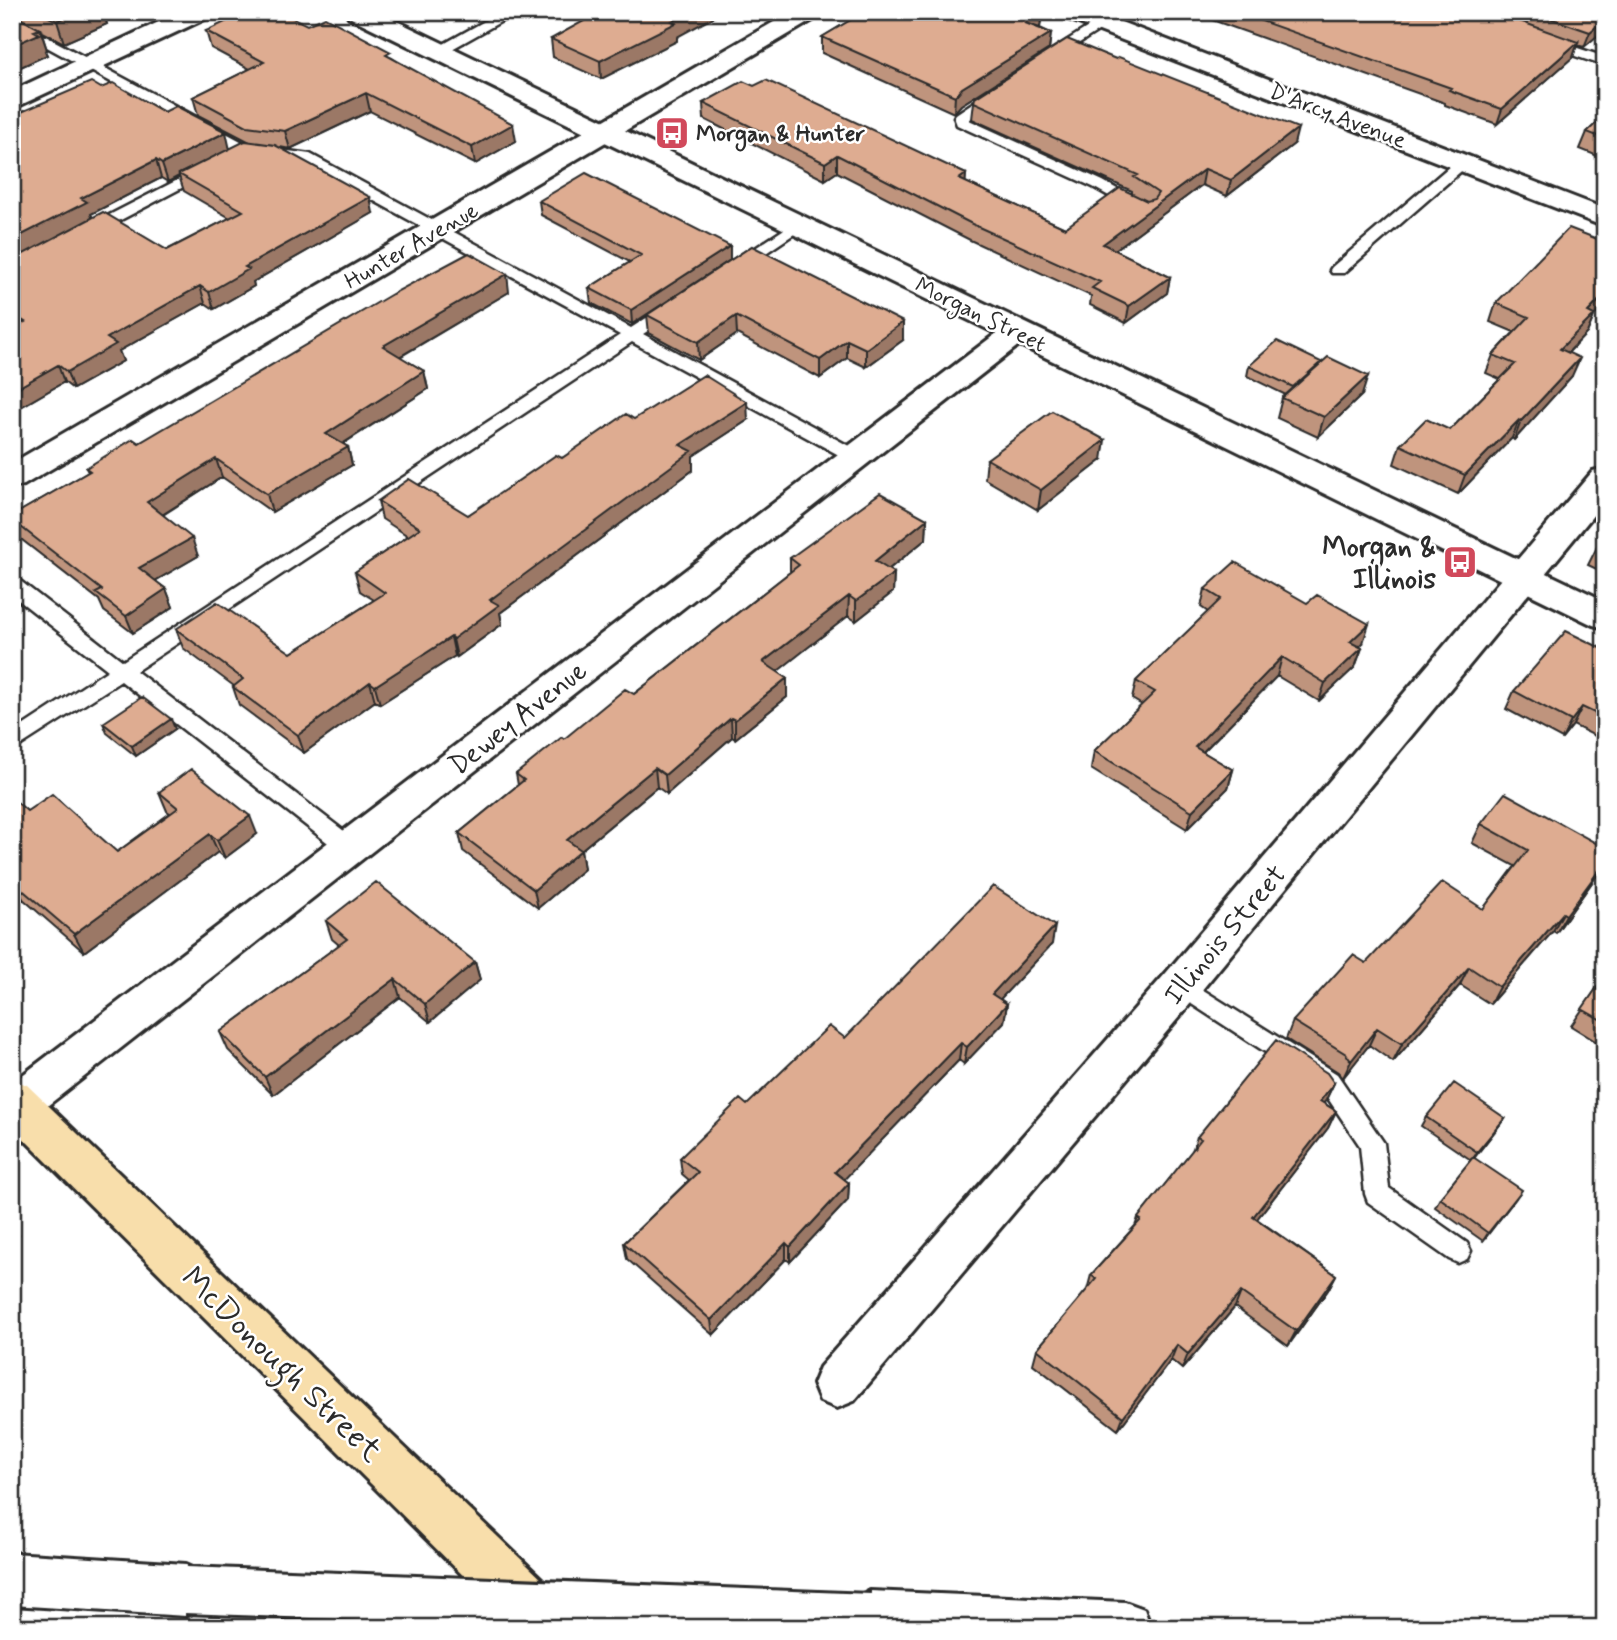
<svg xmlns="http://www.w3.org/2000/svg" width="1617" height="1640" font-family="Mynerve,sans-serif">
<rect width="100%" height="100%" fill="#fff"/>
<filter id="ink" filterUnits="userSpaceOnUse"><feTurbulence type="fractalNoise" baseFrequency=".0143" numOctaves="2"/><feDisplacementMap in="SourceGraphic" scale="14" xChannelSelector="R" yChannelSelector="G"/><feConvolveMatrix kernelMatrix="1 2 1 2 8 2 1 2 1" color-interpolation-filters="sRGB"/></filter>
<g filter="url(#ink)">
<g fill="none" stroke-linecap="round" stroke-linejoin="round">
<!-- lane casing -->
<g stroke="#2b2b2b" stroke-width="5">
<path id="lane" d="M501 12H518L443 54H433L431 51Z
M12 18 252 147 254 150 94 234H84L81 231 84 228 236 150 12 28Z
M1101 19 1106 20V26L1054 59H1044L1042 56Z
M1550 39 1605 57V66L1545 46V40Z
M996 87 1001 88V94L969 120 1103 181 1142 203 1145 206 1142 209H1132L1093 187 957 125 954 117 956 114Z
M267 148 310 154 631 328 665 306H677L679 309 677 312 643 334 860 452 863 456 860 460H848L632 342 136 671 357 841 360 847 357 853 349 855 341 853 121 681 12 751V733L108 670 12 595V579L19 580 123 661 620 335 301 161 262 155 260 152Z
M1462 159 1469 163 1467 166 1344 273H1332L1330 270 1332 267 1457 160Z
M798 220 803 222 806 225 803 228 742 269 736 271 728 266Z
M1181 976 1337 1074 1384 1143 1389 1188 1467 1243 1471 1251 1467 1259 1458 1263 1449 1259 1368 1202 1365 1194 1360 1146 1321 1088 1173 992 1170 985 1173 978Z"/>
</g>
<!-- street casing -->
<g stroke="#2b2b2b" stroke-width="6">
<path id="street" d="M180 12H212L209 17 12 109V91Z
M791 12H821L818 17 24 485 12 488V463Z
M1060 12H1095L1605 209V227L1063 17Z
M1017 323 1028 326 1032 332 1028 338 33 1117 18 1123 12 1121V1083L1006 326Z
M1605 468V501L1196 997 854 1401 837 1408 820 1401 813 1384 820 1367 1166 973 1593 471Z"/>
</g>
<!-- secondary casing -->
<g stroke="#2b2b2b" stroke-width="6">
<path id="secondary" d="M346 12H378L1605 601V628L1593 625 349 17Z
M12 1553 186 1564 204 1572 212 1590 204 1608 186 1616 12 1605Z
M870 1591 1125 1602 1144 1609 1151 1628H848L844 1617 851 1598Z"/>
</g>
<!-- primary casing -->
<g stroke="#2b2b2b" stroke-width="6">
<path id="primary" d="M12 1079 27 1085 573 1609 580 1628H516L12 1127Z"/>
</g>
<!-- lane -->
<use href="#lane" fill="#fff" fill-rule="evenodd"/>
<!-- street -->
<use href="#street" fill="#fff" fill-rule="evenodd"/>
<!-- secondary -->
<use href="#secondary" fill="#fff" fill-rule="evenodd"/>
<!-- primary -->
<use href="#primary" fill="#f8deab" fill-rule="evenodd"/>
<!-- secondary-bridge casing -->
<g stroke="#2b2b2b" stroke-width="52" stroke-linecap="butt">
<path id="secondary-bridge" d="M186 1590 870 1617"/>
</g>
<!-- secondary-bridge -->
<use href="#secondary-bridge" stroke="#fff" stroke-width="46"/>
</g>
<!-- wall -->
<path fill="#bf947d" stroke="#2b2b2b" stroke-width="2" fill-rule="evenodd" d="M12 12H103L107 24 64 43 41 31 47 50 45 51 47 55 12 71Z
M864 12H1051L1041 19 1040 28 1051 33 1049 49 961 105 954 113 822 53V37Z
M1201 12H1597L1605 15V25L1603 31 1584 47 1577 45 1573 57 1497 124 1445 105V103L1201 16Z
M307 25 392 58 516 141 475 164 370 111 290 149 280 147 373 213 253 282 254 286 214 309 205 303 119 351 123 361 73 389 64 382 12 412V329L15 328 12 326V116L101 88 230 149 248 141 198 115 193 97 250 69 211 48 206 31ZM179 176 184 191 230 218 167 250 93 218 91 214 161 178 168 182Z
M1605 34V54L1598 52Z
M677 37V41L601 79 553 57 551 39Z
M754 86 966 174 965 182 1065 228 1132 194V191L972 119 974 102 1294 144 1227 196 1202 185 1115 250 1170 277 1167 293 1126 323 1090 305 1091 296 970 240 837 172 825 180 704 119 703 103Z
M1605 115V159L1580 149 1587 132Z
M539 201 730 246V260L632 324 591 303 589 288 630 262 541 215Z
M752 246 903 340 866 367 847 358 820 378 737 334 699 360 649 333 647 315Z
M509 292 400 357 424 371 428 389 343 444 348 447 352 465 272 512 222 477 163 515 198 556 155 581 166 589 173 607 133 633 104 611 99 600 17 536 12 525V516L88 472 86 468 139 443Z
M1496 303 1594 316 1587 333 1568 353 1572 376 1514 440 1512 438 1458 494 1394 464 1400 445 1450 430 1500 379 1486 373 1493 355 1514 332 1490 322Z
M1249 366 1362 395 1318 437 1277 418 1282 398 1286 395 1247 376Z
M634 419 748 420 693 456V470L500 613 502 624 457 657 455 656 380 704 375 701 304 753 239 705 233 687 234 686 183 648 176 629 291 653 374 600 360 591 355 572 408 536 382 519 378 501 468 515 562 458Z
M987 459 1102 460 1038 510 985 479Z
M927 519 926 539 888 570 894 573 893 592 856 621 848 616 777 671 787 697 735 739 732 737 667 794 657 787 581 850 584 869 538 908 463 851 459 833 518 785 516 774 634 694 790 572V558Z
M1605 538V573L1588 565 1597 547Z
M1205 589 1363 643 1359 646 1362 648 1355 667 1319 701 1277 676 1203 752 1233 770 1228 788 1187 829 1091 769 1094 751 1142 705 1132 699 1136 681 1208 612 1201 607Z
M1605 650V741L1573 725 1562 739 1506 709 1514 691Z
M103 723 175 729 136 756 107 733Z
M159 792 257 834 225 858 218 852 84 952 23 899 12 906V798L27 811 117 852 170 813 167 811Z
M1481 824 1605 848V864L1556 933 1553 931 1490 1004 1460 985 1393 1062 1369 1045 1343 1078 1338 1072 1286 1039 1293 1021 1366 963 1483 909 1515 866 1472 843Z
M326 921 475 962 480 980 430 1022 400 997 273 1095 228 1050 220 1032 339 945 332 939Z
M1052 944 1000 999 1007 1004 1004 1022 964 1064 959 1060 844 1179 849 1183 848 1200 790 1262 786 1259 713 1335 627 1259 624 1243 689 1180 682 1174 680 1158 747 1105 845 1038Z
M1605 976V1047L1571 1026Z
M1334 1083 1324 1103 1336 1111 1328 1128 1257 1219 1336 1275 1328 1290 1288 1346 1235 1307 1182 1369 1171 1360 1118 1430 1033 1364 1037 1349 1087 1290 1091 1275 1135 1226 1138 1218 1192 1151 1197 1137Z
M1426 1117 1505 1118 1499 1126 1474 1158 1516 1198 1483 1241 1435 1207 1440 1198 1471 1160 1421 1126Z"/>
<!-- shaded-wall -->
<path fill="#9b7866" stroke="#2b2b2b" stroke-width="2" d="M77 12H103L107 24 64 43 57 21Z
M689 12H723L677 37V41L601 79 600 61Z
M1033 12H1051L1041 19 1040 28 1025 23Z
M1605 19V25L1603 31 1584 47 1590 32Z
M40 29 47 50 45 51 47 55 12 71V46L34 31Z
M1051 33 1049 49 961 105 954 113 955 96 962 88Z
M1578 42 1573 57 1497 124 1502 109Z
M366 93 370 111 290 149 285 131Z
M513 124 516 141 475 164 472 147Z
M1298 128 1294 144 1227 196 1231 180Z
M226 132 230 150 179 174V176L168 182 162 164Z
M837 155V172L825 180V163Z
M156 160 161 178 91 214 93 220 12 261V240L81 198Z
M1205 169 1202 185 1100 261 1103 244Z
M966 174 965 191 959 179Z
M370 197 373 213 253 282 254 286 214 309 209 292 245 267Z
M730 246V260L632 324 631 310Z
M507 274 509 292 387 364 383 346Z
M1170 277 1167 293 1126 323 1129 306Z
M200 286 205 303 119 351 123 361 73 389 67 372 107 338Z
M1605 294V305L1594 316 1587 333 1553 368 1560 349 1588 312Z
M736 316 737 334 699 360 698 342Z
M903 322V340L866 367V349Z
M847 340V358L820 378V360Z
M1580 358 1572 376 1514 440 1521 421Z
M58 365 64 382 12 412V391Z
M424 371 428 389 331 451 326 434Z
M1368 376 1362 395 1318 437 1324 417Z
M747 402 748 420 693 456V470L500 613 502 624 457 657 453 639 490 600 680 445Z
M1519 420 1512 438 1458 494 1465 475Z
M1105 440 1102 460 1038 510 1041 490Z
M348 447 352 465 272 512 267 494Z
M216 459 222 477 154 520 147 502Z
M927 519 926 539 874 581 875 561Z
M192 538 198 556 146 586 139 568Z
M894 573 893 592 856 621V601Z
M166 589 173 607 133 633 126 616Z
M849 596 848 616 764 682 763 662Z
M1369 624 1363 643 1344 660 1350 642Z
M451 637 455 656 380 704 375 686Z
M1362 648 1355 667 1319 701 1325 683Z
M1282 657 1277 676 1190 765 1195 747Z
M787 678V697L735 739V720Z
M370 682 375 701 304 753 298 735Z
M1582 707 1573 725 1562 739 1571 721Z
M731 718 732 737 667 794 665 775Z
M171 719 175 729 136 756 132 746Z
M655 768 657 787 570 859 567 840Z
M1233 770 1228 788 1187 829 1192 811Z
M250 816 257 834 225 858 217 840Z
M210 834 218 852 84 952 74 934Z
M581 850 584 869 538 908 534 890Z
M1605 862V864L1601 870 1556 933 1566 915Z
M13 880 23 899 12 906V881Z
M1563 913 1553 931 1490 1004 1499 987Z
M1055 926 1052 944 989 1011 992 994Z
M475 962 480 980 430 1022 425 1004Z
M1469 967 1460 985 1393 1062 1402 1044Z
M395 979 400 997 273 1095 265 1077Z
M1007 1004 1004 1022 964 1064 967 1047Z
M1377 1028 1369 1045 1343 1078 1351 1061Z
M961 1043 959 1060 835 1189V1172Z
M1334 1083 1326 1100 1312 1118 1320 1101Z
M1336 1111 1328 1128 1246 1233 1253 1217Z
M1505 1118 1499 1126 1472 1161 1477 1152Z
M849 1183 848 1200 790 1262V1247Z
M1522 1190 1516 1198 1483 1241 1488 1233Z
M12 1226 19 1235 12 1240Z
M786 1243V1259L713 1335 711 1320Z
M1336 1275 1328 1290 1288 1346 1296 1331Z
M1241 1292 1235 1307 1182 1369 1188 1354Z
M1177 1345 1171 1360 1118 1430 1123 1417Z"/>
<!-- building -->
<path fill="#deac91" stroke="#2b2b2b" stroke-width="2" d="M38 12H77L57 21Z
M246 12H281L307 25 325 17 391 52 386 55 513 124 472 147 366 93 285 131 247 126 193 97 264 62 206 31Z
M600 12H689L672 21 676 23 600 61 551 39Z
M864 12H1041L1025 23 1051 33 962 88 955 96 822 37Z
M1236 12H1494L1578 42 1502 109 1449 90 1451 88Z
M1532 12H1597L1605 15V19L1590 32Z
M12 14 40 29 34 31 39 34 12 46Z
M1067 39 1116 59 1119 57 1298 128 1231 180 1205 169 1103 244 1170 277 1129 306 1092 288 1100 282 972 224 837 155 825 163 703 103 743 81 754 86 766 80 966 174 959 179 1065 228 1120 188 1147 201 1154 199 1158 193 1134 177 1138 175 974 102 975 98Z
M91 82 101 88 113 83 164 112 176 106 226 132 162 164 156 160 81 198 87 202 12 240V116Z
M1605 115V139L1587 132Z
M245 141 275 145 370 197 245 267 249 269 209 292 200 286 107 338 116 344 67 372 58 365 12 391V337L15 336 12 334V329L25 322 12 314V260L103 212 167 250 243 211 179 174Z
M586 173 730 246 631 310 589 288 641 255 539 201Z
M1569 228 1605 242V294L1588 312 1594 315 1560 349 1580 358 1521 421 1519 420 1465 475 1400 445 1426 419 1450 430 1515 364 1493 355 1529 317 1496 303Z
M752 246 903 322 866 349 847 340 820 360 736 316 698 342 647 315Z
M469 253 507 274 383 346 424 371 326 434 348 447 267 494 216 459 147 502 192 538 139 568 166 589 126 616 96 593 102 590 12 520V516L90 471 86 468 133 439 139 443 392 294Z
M1277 341 1321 362 1293 387 1249 366Z
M1328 357 1368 376 1324 417 1282 398Z
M704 375 747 402 680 445 692 451 490 600 499 605 453 639 451 637 375 686 370 682 298 735 233 687 243 679 176 629 217 602 291 653 385 593 355 572 420 528 378 501 409 479 468 515 556 455 562 458 626 414 634 419Z
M1052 411 1105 440 1041 490 987 459Z
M880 493 927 519 875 561 894 573 856 601 849 596 763 662 787 678 735 720 731 718 665 775 655 768 567 840 581 850 534 890 459 833 524 780 516 774 562 737 564 739 625 689 634 694 799 565 790 558Z
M1605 538V551L1597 547Z
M1235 562 1307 603 1317 595 1369 624 1350 642 1362 648 1325 683 1282 657 1195 747 1233 770 1192 811 1094 751 1155 692 1136 681 1221 599 1205 589Z
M1566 631 1605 650V718L1582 707 1571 721 1514 691Z
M142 697 171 719 132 746 103 723Z
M191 769 250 816 217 840 210 834 74 934 12 881V798L27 811 52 794 117 852 178 808 159 792Z
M1505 793 1605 848V862L1566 915 1563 913 1499 987 1469 967 1402 1044 1377 1028 1351 1061 1346 1054 1293 1021 1353 955 1366 963 1442 882 1483 909 1528 850 1481 824Z
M376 882 475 962 425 1004 395 979 265 1077 220 1032 347 939 326 921Z
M993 886 1055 926 992 994 1007 1004 967 1047 961 1043 835 1172 849 1183 790 1247 786 1243 711 1320 624 1243 698 1172 680 1158 740 1099 747 1105 829 1026 845 1038Z
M1605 976V1022L1582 1009Z
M1276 1040 1327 1073 1334 1083 1320 1101 1336 1111 1253 1217 1336 1275 1296 1331 1241 1292 1188 1354 1177 1345 1123 1417 1037 1349 1096 1279 1091 1275 1141 1220 1138 1218 1201 1139 1197 1137Z
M1454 1083 1505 1118 1477 1152 1426 1117Z
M1473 1157 1522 1190 1488 1233 1440 1198Z"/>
</g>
<!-- icons -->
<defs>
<g id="bus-square" transform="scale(1.75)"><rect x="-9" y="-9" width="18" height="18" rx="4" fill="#d1495b" stroke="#fff"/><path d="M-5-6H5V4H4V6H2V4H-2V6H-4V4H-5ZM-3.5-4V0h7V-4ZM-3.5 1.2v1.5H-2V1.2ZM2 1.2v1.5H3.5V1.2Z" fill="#fff"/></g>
</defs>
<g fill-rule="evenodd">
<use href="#bus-square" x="672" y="133"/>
<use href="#bus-square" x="1460" y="562"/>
</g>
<g text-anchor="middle" stroke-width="5" stroke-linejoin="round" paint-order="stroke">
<!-- far-street labels -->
<g font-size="23" fill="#2b2b2b" stroke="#fff">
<text transform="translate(1338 115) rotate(21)" y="8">D'Arcy Avenue</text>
<text transform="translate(411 245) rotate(-30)" y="8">Hunter Avenue</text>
<text transform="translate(981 314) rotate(26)" y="8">Morgan Street</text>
</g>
<!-- far-poi labels -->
<g font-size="23" font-weight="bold" fill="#2b2b2b" stroke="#fff" text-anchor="start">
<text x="696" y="141">Morgan &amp; Hunter</text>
</g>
<!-- poi labels -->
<g font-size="28" font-weight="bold" fill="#2b2b2b" stroke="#fff" text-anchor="end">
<text x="1436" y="556">Morgan &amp;<tspan x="1436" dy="32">Illinois</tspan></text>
</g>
<!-- street labels -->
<g font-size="28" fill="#2b2b2b" stroke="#fff">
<text transform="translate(517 717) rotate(-38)" y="10">Dewey Avenue</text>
<text transform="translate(1224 934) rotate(-50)" y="10">Illinois Street</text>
</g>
<!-- near-street labels -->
<g font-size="33" fill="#2b2b2b" stroke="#fff">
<text transform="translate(283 1363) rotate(44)" y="12">McDonough Street</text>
</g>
</g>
<!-- margin -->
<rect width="1617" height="1640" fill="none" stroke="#fff" stroke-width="42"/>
<rect x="21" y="21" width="1575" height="1598" fill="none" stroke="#2b2b2b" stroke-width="2.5" filter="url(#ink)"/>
</svg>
